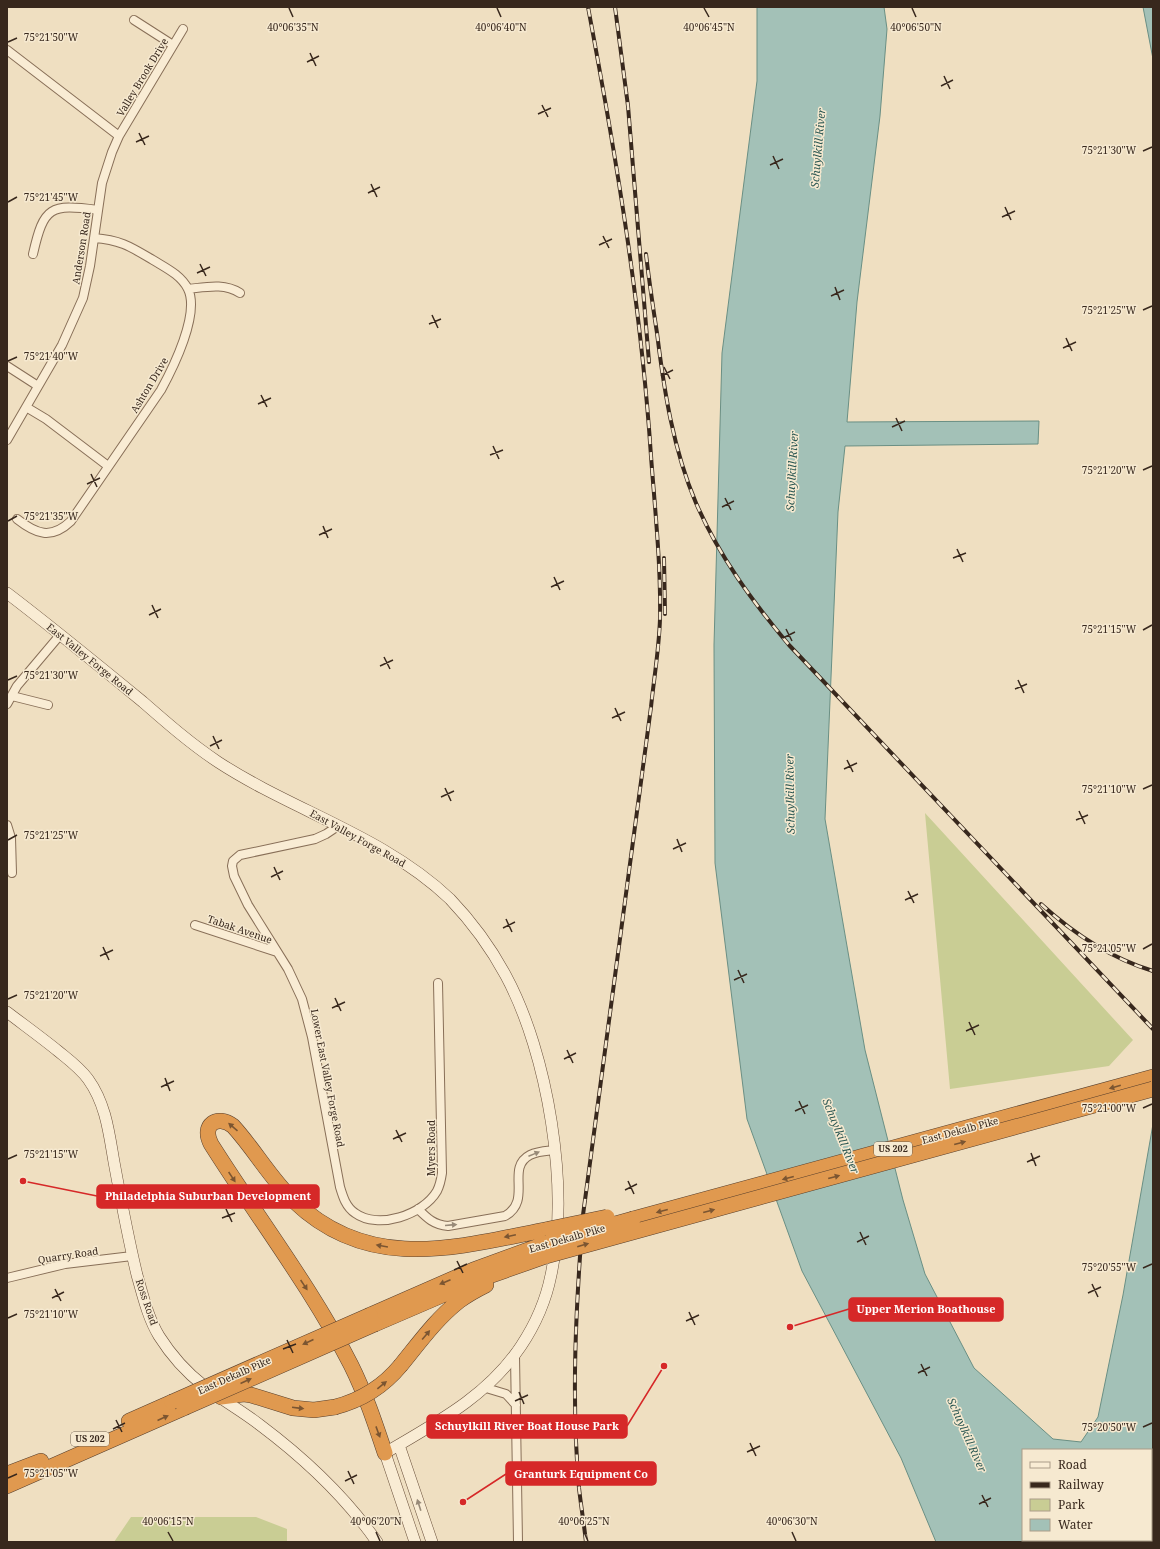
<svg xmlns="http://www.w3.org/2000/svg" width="1160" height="1549" font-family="'Noto Serif',serif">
<rect width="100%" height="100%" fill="#efdfc1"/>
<!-- green -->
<path fill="#c9cd94" d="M925 813 1133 1040 1109 1066 950 1089Z
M131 1517H256L287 1529V1542H114Z"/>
<!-- water -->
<path fill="#a3c1b7" stroke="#6a8f84" d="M757 7H884L887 29 880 116 857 302 847 422 1039 421 1038 444 845 446 838 512 825 819 865 1050 903 1200 925 1274 974 1368 1053 1439 1081 1442 1098 1417 1123 1295 1153 1124V1540L1151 1539V1450H1023V1540H1109L1095 1542H936L901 1458 802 1271 747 1119 715 863 714 645 722 353 757 81Z
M1143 7H1153V59Z"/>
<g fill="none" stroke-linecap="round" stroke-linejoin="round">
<!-- river -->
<path stroke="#a3c1b7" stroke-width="15" d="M1122 1542V1540"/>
<!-- street casing -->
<g stroke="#886f58" stroke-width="10">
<path id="street" d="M134 20 173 45
M7 50 119 136
M33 254C44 206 50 204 98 210
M188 289C207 287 224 283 240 293
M7 366 38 386
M26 407 46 419 108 466
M7 440 62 345 83 298 90 266 102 183 112 152 119 136 183 29
M17 519C36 534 51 540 71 521L161 390C173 368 200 314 188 289 181 275 166 268 153 260 131 247 121 240 94 238
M12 696 48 705
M7 704 17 686 60 635
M7 825 11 838 12 873
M338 826 326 834 315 839 240 855 233 861 232 866 234 876 248 905 288 969 302 999 312 1037 340 1187C343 1197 346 1207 355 1213 378 1230 423 1215 437 1191 440 1185 441 1180 442 1173L438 983
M195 925 277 952
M418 1209C427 1218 434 1225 448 1226L505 1216C533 1200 505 1168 530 1155 538 1151 546 1151 555 1150
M7 1278 65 1264 132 1256
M515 1356 518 1542
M486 1388 506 1394 516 1405"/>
</g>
<!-- secondary casing -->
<g stroke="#6a503b" stroke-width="12">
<path id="secondary" d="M7 593C53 628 98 665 143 702 167 723 191 744 218 762 293 811 384 836 450 899 472 922 491 948 506 976 548 1054 570 1188 551 1275 546 1300 535 1325 521 1346 488 1396 436 1423 385 1453L415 1542
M7 1012C24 1025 42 1038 58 1051 69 1060 80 1068 88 1079 106 1104 109 1133 114 1162 121 1200 128 1238 137 1275 143 1296 148 1318 159 1336 171 1355 186 1372 204 1386 222 1400 242 1411 260 1425 304 1458 345 1496 377 1542
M399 1445 432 1542"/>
</g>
<!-- highway casing -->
<g stroke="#563e2c" stroke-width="16">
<path id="highway" d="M633 1219 1153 1077
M370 1315 473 1270 547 1243
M375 1324 475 1281 546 1256
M401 1365C419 1343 436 1319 459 1301 467 1295 476 1290 486 1285
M221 1397 244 1394 251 1395 293 1408 314 1410 335 1407
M129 1421 172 1402
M385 1453C375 1423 365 1393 351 1365 311 1287 257 1217 211 1144 201 1125 217 1114 233 1126 255 1150 270 1178 294 1201 370 1274 458 1247 549 1229
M7 1474 41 1461
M7 1486 184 1408"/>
</g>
<!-- street -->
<use href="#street" stroke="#f9ecd4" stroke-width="8"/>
<!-- secondary -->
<use href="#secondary" stroke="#f9ecd4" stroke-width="11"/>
<!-- highway -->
<use href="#highway" stroke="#e0994f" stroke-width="15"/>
<!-- tram -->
<path stroke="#38281d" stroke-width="1" d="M1151 1516 1153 1515
M1073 1542 1079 1540"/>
<!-- rail casing -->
<g stroke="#38281d" stroke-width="4">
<path id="rail" d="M615 7 628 106 649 362
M646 254C649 281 653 307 657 333 664 390 673 449 696 503 719 556 752 601 789 645L1153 1029
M664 558 665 614
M1041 904C1074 934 1110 958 1153 971
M586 1542C584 1524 581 1506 579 1488 571 1397 576 1305 583 1215L651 707C654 678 659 649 660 619 661 565 655 510 651 456 641 305 616 156 588 7"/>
</g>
<!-- rail -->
<use href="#rail" stroke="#f6e9d0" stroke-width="2.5" stroke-dasharray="8" stroke-linecap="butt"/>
<!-- highway-bridge casing -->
<g stroke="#563e2c" stroke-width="16" stroke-linecap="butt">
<path id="highway-bridge" d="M549 1229 607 1217
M547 1243 633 1219
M546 1256 1153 1089
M172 1402 370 1315
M335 1407C362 1400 383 1387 401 1365
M184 1408 375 1324"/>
</g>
<!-- highway-bridge -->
<use href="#highway-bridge" stroke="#e0994f" stroke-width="15"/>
</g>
<!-- one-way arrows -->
<defs><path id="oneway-solid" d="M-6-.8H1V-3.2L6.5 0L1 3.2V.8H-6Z"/></defs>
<g fill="#7b5531">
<use href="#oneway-solid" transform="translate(1115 1087) rotate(164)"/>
<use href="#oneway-solid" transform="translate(233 1127) rotate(-139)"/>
<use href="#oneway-solid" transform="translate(960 1143) rotate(-15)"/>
<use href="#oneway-solid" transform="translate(232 1177) rotate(56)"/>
<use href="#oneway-solid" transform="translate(834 1177) rotate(-15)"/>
<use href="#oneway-solid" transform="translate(788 1178) rotate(165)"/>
<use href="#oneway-solid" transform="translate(662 1211) rotate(165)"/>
<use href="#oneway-solid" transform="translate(709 1211) rotate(-15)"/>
<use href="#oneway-solid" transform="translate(510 1236) rotate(168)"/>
<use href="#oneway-solid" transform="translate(583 1245) rotate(-16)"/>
<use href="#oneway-solid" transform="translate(382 1246) rotate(-170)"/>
<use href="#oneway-solid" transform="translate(445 1282) rotate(157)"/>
<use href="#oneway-solid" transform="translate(304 1285) rotate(56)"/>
<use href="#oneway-solid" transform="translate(426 1335) rotate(-50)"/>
<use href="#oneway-solid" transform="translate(308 1342) rotate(156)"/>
<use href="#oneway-solid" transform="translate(246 1381) rotate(-24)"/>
<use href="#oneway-solid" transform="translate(382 1385) rotate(-39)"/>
<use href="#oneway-solid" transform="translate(298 1408) rotate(7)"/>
<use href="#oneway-solid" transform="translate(163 1418) rotate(-24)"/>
<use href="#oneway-solid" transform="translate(378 1432) rotate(70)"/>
</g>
<g fill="#988a78">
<use href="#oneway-solid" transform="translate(534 1154) rotate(-22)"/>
<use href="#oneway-solid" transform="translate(451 1225) rotate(-5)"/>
<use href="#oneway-solid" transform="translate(419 1505) rotate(-108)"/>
</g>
<!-- ticks -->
<path fill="none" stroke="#38281d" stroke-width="1.5" d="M289 8 293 17M497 8 501 17M704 8 709 17M912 8 916 17M8 42 17 38M310 53 316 66M307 62 319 56M944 76 950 89M941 86 953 80M542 105 548 117M538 114 551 108M139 133 145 145M136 142 149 136M1143 151 1152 147M773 156 779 169M770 165 783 159M371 184 377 197M368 193 380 187M8 202 17 197M1005 207 1011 220M1002 217 1015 211M603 236 609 248M599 245 612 239M200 264 206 276M197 273 210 267M835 287 840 300M831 296 844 290M1143 310 1152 306M432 315 438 328M429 324 441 319M1066 338 1072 351M1063 348 1076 342M8 361 17 357M664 367 670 379M661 376 673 370M261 395 267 407M258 404 271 398M896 418 902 431M892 427 905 421M493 446 499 459M490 455 503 450M1143 470 1152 466M91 474 97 487M87 484 100 478M725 498 731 510M722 507 734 501M8 521 17 516M323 526 328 538M319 535 332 529M957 549 963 562M953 558 966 553M554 577 560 590M551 587 564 581M152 605 158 618M149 615 161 609M786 629 792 641M1143 630 1152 625M783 638 795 632M384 657 390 669M380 666 393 660M8 680 17 676M1018 680 1024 693M1015 689 1027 684M615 708 621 721M612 718 625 712M213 736 219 749M210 746 222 740M847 760 853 772M844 769 857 763M445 788 451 801M1143 789 1152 785M441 797 454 791M1079 811 1085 824M1076 820 1088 815M677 839 682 852M8 840 17 835M673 849 686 843M274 867 280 880M271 877 283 871M908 891 914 903M905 900 918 894M506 919 512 932M503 928 515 922M103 947 109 960M1143 949 1152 944M100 956 113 950M738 970 744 983M734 980 747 974M335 998 341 1011M8 999 17 995M332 1008 345 1002M969 1022 975 1035M966 1031 979 1025M567 1050 573 1063M564 1059 576 1053M165 1078 170 1091M161 1087 174 1081M799 1101 805 1114M1143 1108 1152 1104M795 1111 808 1105M396 1130 402 1142M393 1139 406 1133M1031 1153 1036 1166M8 1159 17 1155M1027 1162 1040 1156M628 1181 634 1194M625 1190 637 1184M226 1209 232 1222M222 1218 235 1213M860 1232 866 1245M857 1242 869 1236M457 1261 463 1273M1143 1268 1152 1264M454 1270 467 1264M1092 1284 1098 1297M55 1289 61 1301M1088 1293 1101 1287M52 1298 64 1292M689 1312 695 1325M8 1318 17 1314M686 1321 699 1315M287 1340 293 1353M283 1349 296 1344M921 1364 927 1376M918 1373 930 1367M519 1392 524 1404M515 1401 528 1395M116 1420 122 1432M1143 1427 1152 1423M113 1429 125 1423M750 1443 756 1456M747 1452 760 1446M348 1471 354 1484M8 1478 17 1474M345 1481 357 1475M982 1495 988 1507M979 1504 991 1498M168 1532 173 1541M376 1532 380 1541M584 1532 588 1541M792 1532 796 1541"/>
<g text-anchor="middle" stroke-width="3" stroke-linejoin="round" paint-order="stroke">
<!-- shield labels -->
<g fill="#f6e9d0" stroke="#716253" stroke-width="1">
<rect x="874" y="1142" width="38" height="14" rx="3"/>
<rect x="71" y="1432" width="38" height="14" rx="3"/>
</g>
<g font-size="9" font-weight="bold" fill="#38281d">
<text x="893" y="1152">US 202</text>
<text x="90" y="1442">US 202</text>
</g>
<!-- street labels -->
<g font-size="10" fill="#38281d" stroke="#f6e9d0">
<text transform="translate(142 77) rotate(-59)" y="4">Valley Brook Drive</text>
<text transform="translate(81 248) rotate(-81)" y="4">Anderson Road</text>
<text transform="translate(149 385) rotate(-59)" y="4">Ashton Drive</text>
<text transform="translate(90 659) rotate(39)" y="4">East Valley Forge Road</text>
<text transform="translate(358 838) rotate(29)" y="4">East Valley Forge Road</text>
<text transform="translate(240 929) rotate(19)" y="4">Tabak Avenue</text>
<text transform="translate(328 1078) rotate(79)" y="4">Lower East Valley Forge Road</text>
<text transform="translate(960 1130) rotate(-15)" y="4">East Dekalb Pike</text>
<text transform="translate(431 1148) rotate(-90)" y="4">Myers Road</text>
<text transform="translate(567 1238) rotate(-16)" y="4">East Dekalb Pike</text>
<text transform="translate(68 1255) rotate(-9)" y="4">Quarry Road</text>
<text transform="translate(147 1302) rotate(71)" y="4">Ross Road</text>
<text transform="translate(234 1375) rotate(-24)" y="4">East Dekalb Pike</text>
</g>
<!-- water labels -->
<g font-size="11" font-style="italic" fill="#2c5853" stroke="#f6e9d0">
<text transform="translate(818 148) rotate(-85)" y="4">Schuylkill River</text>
<text transform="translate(792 471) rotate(-87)" y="4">Schuylkill River</text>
<text transform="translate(790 794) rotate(-91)" y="4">Schuylkill River</text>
<text transform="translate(841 1136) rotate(68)" y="4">Schuylkill River</text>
<text transform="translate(967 1435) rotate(66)" y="4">Schuylkill River</text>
</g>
</g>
<g font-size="10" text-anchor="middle" fill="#38281d" stroke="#f6e9d0" stroke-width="3" stroke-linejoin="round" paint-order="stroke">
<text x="293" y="31">40°06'35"N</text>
<text x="501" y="31">40°06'40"N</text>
<text x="709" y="31">40°06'45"N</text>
<text x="916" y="31">40°06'50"N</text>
<text x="51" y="41">75°21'50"W</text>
<text x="1109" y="154">75°21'30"W</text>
<text x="51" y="201">75°21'45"W</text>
<text x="1109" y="314">75°21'25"W</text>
<text x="51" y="360">75°21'40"W</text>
<text x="1109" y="474">75°21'20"W</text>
<text x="51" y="520">75°21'35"W</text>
<text x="1109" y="633">75°21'15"W</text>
<text x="51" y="679">75°21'30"W</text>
<text x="1109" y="793">75°21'10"W</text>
<text x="51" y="839">75°21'25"W</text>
<text x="1109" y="952">75°21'05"W</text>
<text x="51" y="999">75°21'20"W</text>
<text x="1109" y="1112">75°21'00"W</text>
<text x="51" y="1158">75°21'15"W</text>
<text x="1109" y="1271">75°20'55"W</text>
<text x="51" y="1318">75°21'10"W</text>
<text x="1109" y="1431">75°20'50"W</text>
<text x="51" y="1477">75°21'05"W</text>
<text x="168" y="1525">40°06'15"N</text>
<text x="376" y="1525">40°06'20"N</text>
<text x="584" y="1525">40°06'25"N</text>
<text x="792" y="1525">40°06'30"N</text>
</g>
<!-- callouts -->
<path fill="none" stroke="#d62828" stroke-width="1.5" d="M23 1181L97 1196M790 1327L849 1309M664 1366L627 1426M463 1502L506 1474"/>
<g fill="#d62828" stroke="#f6e9d0" stroke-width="1.5">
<circle cx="23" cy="1181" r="4"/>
<circle cx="790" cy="1327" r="4"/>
<circle cx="664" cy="1366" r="4"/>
<circle cx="463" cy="1502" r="4"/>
</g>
<g fill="#d62828" stroke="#d62828" stroke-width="1.5">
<rect x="97" y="1185" width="222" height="23" rx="4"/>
<rect x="849" y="1298" width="154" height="23" rx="4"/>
<rect x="427" y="1415" width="200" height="23" rx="4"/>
<rect x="506" y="1462" width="150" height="23" rx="4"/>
</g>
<g font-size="11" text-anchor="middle" font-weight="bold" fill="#fff">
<text x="208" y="1200">Philadelphia Suburban Development</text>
<text x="926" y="1313">Upper Merion Boathouse</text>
<text x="527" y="1430">Schuylkill River Boat House Park</text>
<text x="581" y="1478">Granturk Equipment Co</text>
</g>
<!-- border -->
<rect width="1160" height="1549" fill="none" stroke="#38281d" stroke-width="16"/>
<!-- legend -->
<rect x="1022" y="1449" width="130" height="92" fill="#f6e9d0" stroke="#aa9c88"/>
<rect x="1030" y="1462" width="20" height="6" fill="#f9ecd4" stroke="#aa9c88"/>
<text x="1058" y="1469" font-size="12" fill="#38281d">Road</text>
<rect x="1030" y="1482" width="20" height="6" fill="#38281d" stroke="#aa9c88"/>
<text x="1058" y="1489" font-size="12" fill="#38281d">Railway</text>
<rect x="1030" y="1499" width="20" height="12" fill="#c9cd94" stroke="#aa9c88"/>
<text x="1058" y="1509" font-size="12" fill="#38281d">Park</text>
<rect x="1030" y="1519" width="20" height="12" fill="#a3c1b7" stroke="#aa9c88"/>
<text x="1058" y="1529" font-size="12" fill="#38281d">Water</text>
</svg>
